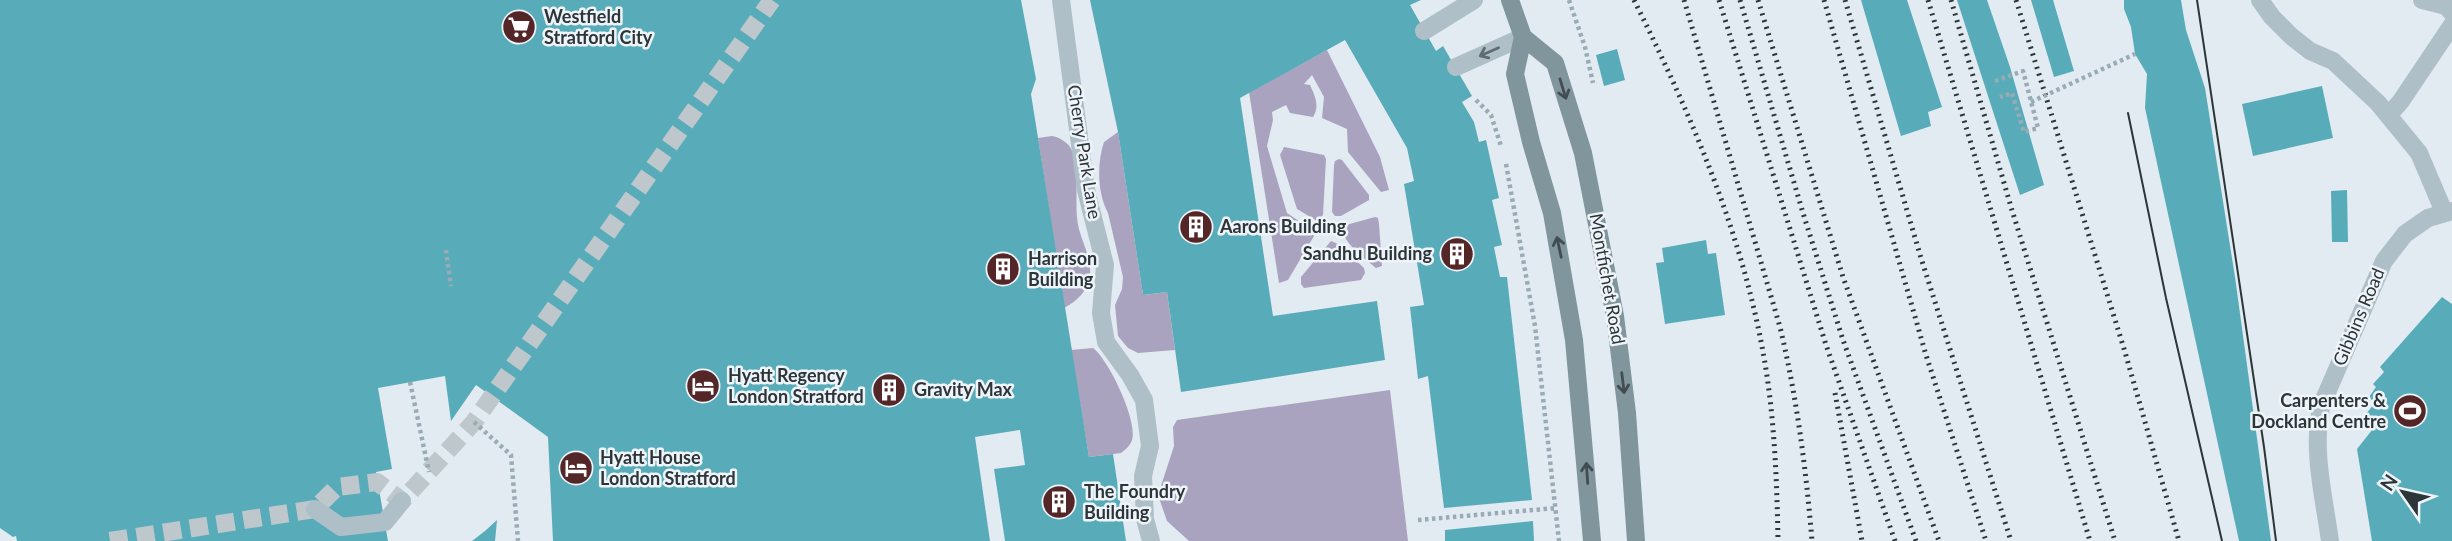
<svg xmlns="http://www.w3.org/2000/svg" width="2452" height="541" font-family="Lato,sans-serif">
<rect width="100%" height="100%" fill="#e2ebf1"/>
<!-- green -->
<path fill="#a9a3bf" d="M1327 50 1380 157 1389 190 1381 192 1348 152 1347 129 1322 118 1324 97 1312 75 1304 84 1310 85C1315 96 1320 106 1313 117L1290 113 1286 105 1272 112 1273 120 1267 146 1287 213 1312 230 1314 236 1288 280 1279 283 1249 92Z
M1118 132 1143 295 1167 292 1175 350 1138 353 1128 348 1118 336 1115 305 1122 289 1123 277 1108 213C1097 193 1097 163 1104 142Z
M1052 136C1058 137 1066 141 1070 147 1080 162 1075 199 1077 217 1078 237 1092 255 1090 275 1088 291 1077 301 1064 308L1038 138Z
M1284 147 1324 155 1326 159 1323 215 1317 221 1297 209 1280 155Z
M1339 159 1342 160 1369 195V200L1341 216H1335L1332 212 1334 165 1335 161Z
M1375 217 1378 218 1379 224 1382 266 1376 268C1365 259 1343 243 1342 228L1346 225Z
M1331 241 1338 244 1364 268 1365 273 1361 280 1304 288 1301 284V277Z
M1093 348C1109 360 1138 421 1132 440 1130 446 1125 450 1121 453L1089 457 1071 350Z
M1390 390 1408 541H1189L1167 521 1158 495 1174 446 1173 427 1177 420Z"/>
<!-- building -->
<path fill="#58acb9" d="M0 0H1021L1036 79 1031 94 1089 457 1113 454 1126 541H1005L994 469 1025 465 1020 430 975 437 990 541H553L548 437 476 385 451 421 445 376 378 388 392 469 376 472 388 541H17L16 536 13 537 0 528Z
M1090 0H1421L1410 5 1436 51 1443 46 1472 96 1462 102 1474 122 1479 142 1486 140 1499 198 1492 200 1502 245 1494 247 1500 277H1507L1532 500 1444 508 1428 376 1418 379 1410 307 1424 305 1404 184 1414 181 1407 148 1345 40 1240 98 1273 316 1377 301 1385 360 1181 392 1167 292 1143 295 1118 132Z
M1861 0H1907L1942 107 1928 112 1931 126 1901 136Z
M1957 0H1987L2010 67 2044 185 2020 195Z
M2031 0H2053L2074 71 2054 77Z
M2124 0H2181L2186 30 2205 88 2235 277 2271 541H2239L2145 108 2147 74 2135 54 2131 27 2124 9Z
M1617 49 1625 80 1604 86 1596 55Z
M2322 86 2333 138 2253 156 2242 104Z
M2347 190 2348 242H2332L2331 191Z
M1706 240 1708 254 1716 253 1725 315 1665 324 1656 263 1664 262 1662 248Z
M2442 297 2452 304V541H2372L2357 449 2372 430 2361 420 2375 403 2369 397 2376 387 2373 384 2384 372 2380 367Z
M497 520 495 541H472L485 531Z
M1533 521 1534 541H1445V530Z"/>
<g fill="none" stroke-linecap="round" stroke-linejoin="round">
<!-- street-tunnel -->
<path stroke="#bec7cc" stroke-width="18" stroke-dasharray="18 9" stroke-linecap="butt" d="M110 541 315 509 337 487 377 482 402 501 474 422 772 0"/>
<!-- path -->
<path stroke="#99abb4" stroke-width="4.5" stroke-dasharray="3.5 3.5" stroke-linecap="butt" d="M1569 0 1585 47 1593 83
M1995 81 2023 71 2038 128 2024 132 2012 93 2000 97
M1476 100 1491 115 1501 146
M1506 164 1535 326 1559 541
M446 250 451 286
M410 382 429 472
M474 422 511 455 518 541
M1418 520 1556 508"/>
<!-- lane -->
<path stroke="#afbfc8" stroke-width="18" d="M2422 0 2446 6 2452 13
M1424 31 1474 0
M1456 67 1523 37
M2389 115 2401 101 2452 25"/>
<!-- street -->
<path stroke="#afbfc8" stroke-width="18" d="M1061 0 1086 190 1105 265 1101 313 1106 342 1130 375 1144 400 1150 446 1143 476 1145 519 1151 541
M2260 0 2272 17 2291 36 2310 51 2333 61 2378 103 2419 153 2444 212
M315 509 341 527 385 522 402 501
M2330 541C2324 497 2311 447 2322 404L2384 261 2405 234 2428 218 2452 211"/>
<!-- secondary -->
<path stroke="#80959c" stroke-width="18" d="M1510 0 1523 37 1515 74 1531 142 1552 213 1574 340 1592 541
M1523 37 1555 63 1583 153 1615 316 1627 413 1636 541"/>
<!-- tram -->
<path stroke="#2c3538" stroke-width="2" d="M2197 0 2264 447 2276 541
M2128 113 2166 298 2222 541"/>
<!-- rail -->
<path stroke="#2c3538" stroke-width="5" stroke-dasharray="2 5" stroke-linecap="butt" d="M1634 0C1693 119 1747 243 1767 376 1775 431 1777 486 1778 541
M1684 0 1780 327C1797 398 1806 469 1812 541
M1719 0 1826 345 1895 541
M1740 0 1803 213 1843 340 1916 541
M1758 0 1843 277 1939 541
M1824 0 1926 355 1986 541
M1845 0 1921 258 2011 541
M1928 0 2090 541
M1951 0 2011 207 2115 541
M2016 0 2125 352 2179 541
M1835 393 1862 541"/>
<!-- path-bridge -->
<path stroke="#99abb4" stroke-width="4.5" stroke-dasharray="3.5 3.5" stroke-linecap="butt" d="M2031 102 2135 54"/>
</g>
<!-- one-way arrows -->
<defs><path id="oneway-shaft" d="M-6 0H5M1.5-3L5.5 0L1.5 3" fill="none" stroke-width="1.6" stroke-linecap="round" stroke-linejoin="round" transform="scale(1.75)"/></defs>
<use stroke="#606c72" href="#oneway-shaft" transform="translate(1489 52) rotate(156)"/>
<g stroke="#414d51">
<use href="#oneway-shaft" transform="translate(1563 89) rotate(73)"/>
<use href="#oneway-shaft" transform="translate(1559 247) rotate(-102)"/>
<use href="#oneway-shaft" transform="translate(1623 383) rotate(83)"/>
<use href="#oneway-shaft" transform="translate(1587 473) rotate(-94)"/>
</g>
<!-- icons -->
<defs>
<g id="supermarket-disc" transform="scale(1.75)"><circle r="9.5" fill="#552628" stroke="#eef4f9"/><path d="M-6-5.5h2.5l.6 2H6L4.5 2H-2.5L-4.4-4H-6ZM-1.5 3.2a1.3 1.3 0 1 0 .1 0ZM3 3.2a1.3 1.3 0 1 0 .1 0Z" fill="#fff"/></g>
<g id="building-disc" transform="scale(1.75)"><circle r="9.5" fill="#552628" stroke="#eef4f9"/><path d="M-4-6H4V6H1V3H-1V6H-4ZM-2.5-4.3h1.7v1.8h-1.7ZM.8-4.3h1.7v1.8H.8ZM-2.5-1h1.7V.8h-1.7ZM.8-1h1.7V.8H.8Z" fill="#fff"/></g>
<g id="hotel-disc" transform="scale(1.75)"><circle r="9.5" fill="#552628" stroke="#eef4f9"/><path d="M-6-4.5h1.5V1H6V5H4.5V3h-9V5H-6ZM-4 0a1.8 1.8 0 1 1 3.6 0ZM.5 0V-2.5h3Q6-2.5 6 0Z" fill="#fff"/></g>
<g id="stadium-disc" transform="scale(1.75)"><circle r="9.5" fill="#552628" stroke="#eef4f9"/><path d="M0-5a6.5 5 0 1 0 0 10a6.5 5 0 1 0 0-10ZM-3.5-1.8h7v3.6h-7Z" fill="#fff"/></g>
</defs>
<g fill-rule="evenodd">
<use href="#supermarket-disc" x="519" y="27"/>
<use href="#building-disc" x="1196" y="227"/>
<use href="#building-disc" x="1457" y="254"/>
<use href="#building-disc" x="1003" y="269"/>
<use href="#hotel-disc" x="703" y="386"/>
<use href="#building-disc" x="889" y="390"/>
<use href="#stadium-disc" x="2410" y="411"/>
<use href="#hotel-disc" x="576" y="468"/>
<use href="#building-disc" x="1059" y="502"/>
</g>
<g text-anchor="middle" stroke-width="5" stroke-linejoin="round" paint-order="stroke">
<!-- poi labels -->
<g font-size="18" font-weight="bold" fill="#2c3538" stroke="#eef4f9" text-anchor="start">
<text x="544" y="23">Westfield<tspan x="544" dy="21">Stratford City</tspan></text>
<text x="1220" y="233">Aarons Building</text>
<text x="1432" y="260" text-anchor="end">Sandhu Building</text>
<text x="1028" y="265">Harrison<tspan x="1028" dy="21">Building</tspan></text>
<text x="728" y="382">Hyatt Regency<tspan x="728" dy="21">London Stratford</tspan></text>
<text x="914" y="396">Gravity Max</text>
<text x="2386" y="407" text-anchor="end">Carpenters &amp;<tspan x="2386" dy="21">Dockland Centre</tspan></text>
<text x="600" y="464">Hyatt House<tspan x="600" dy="21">London Stratford</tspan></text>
<text x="1084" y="498">The Foundry<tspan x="1084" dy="21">Building</tspan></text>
</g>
<!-- street labels -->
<g font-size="18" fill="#2c3538" stroke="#eef4f9">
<text transform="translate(1084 152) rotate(81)" y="6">Cherry Park Lane</text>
<text transform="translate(1607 279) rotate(80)" y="6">Montfichet Road</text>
<text transform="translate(2359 317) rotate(-67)" y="6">Gibbins Road</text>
</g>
</g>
<!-- north arrow -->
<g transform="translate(2403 492) rotate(304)" stroke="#eef4f9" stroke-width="5" paint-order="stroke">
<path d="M0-5L12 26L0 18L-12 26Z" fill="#2c3538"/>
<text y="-10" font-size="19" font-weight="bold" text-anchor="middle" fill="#2c3538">N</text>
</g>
</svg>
